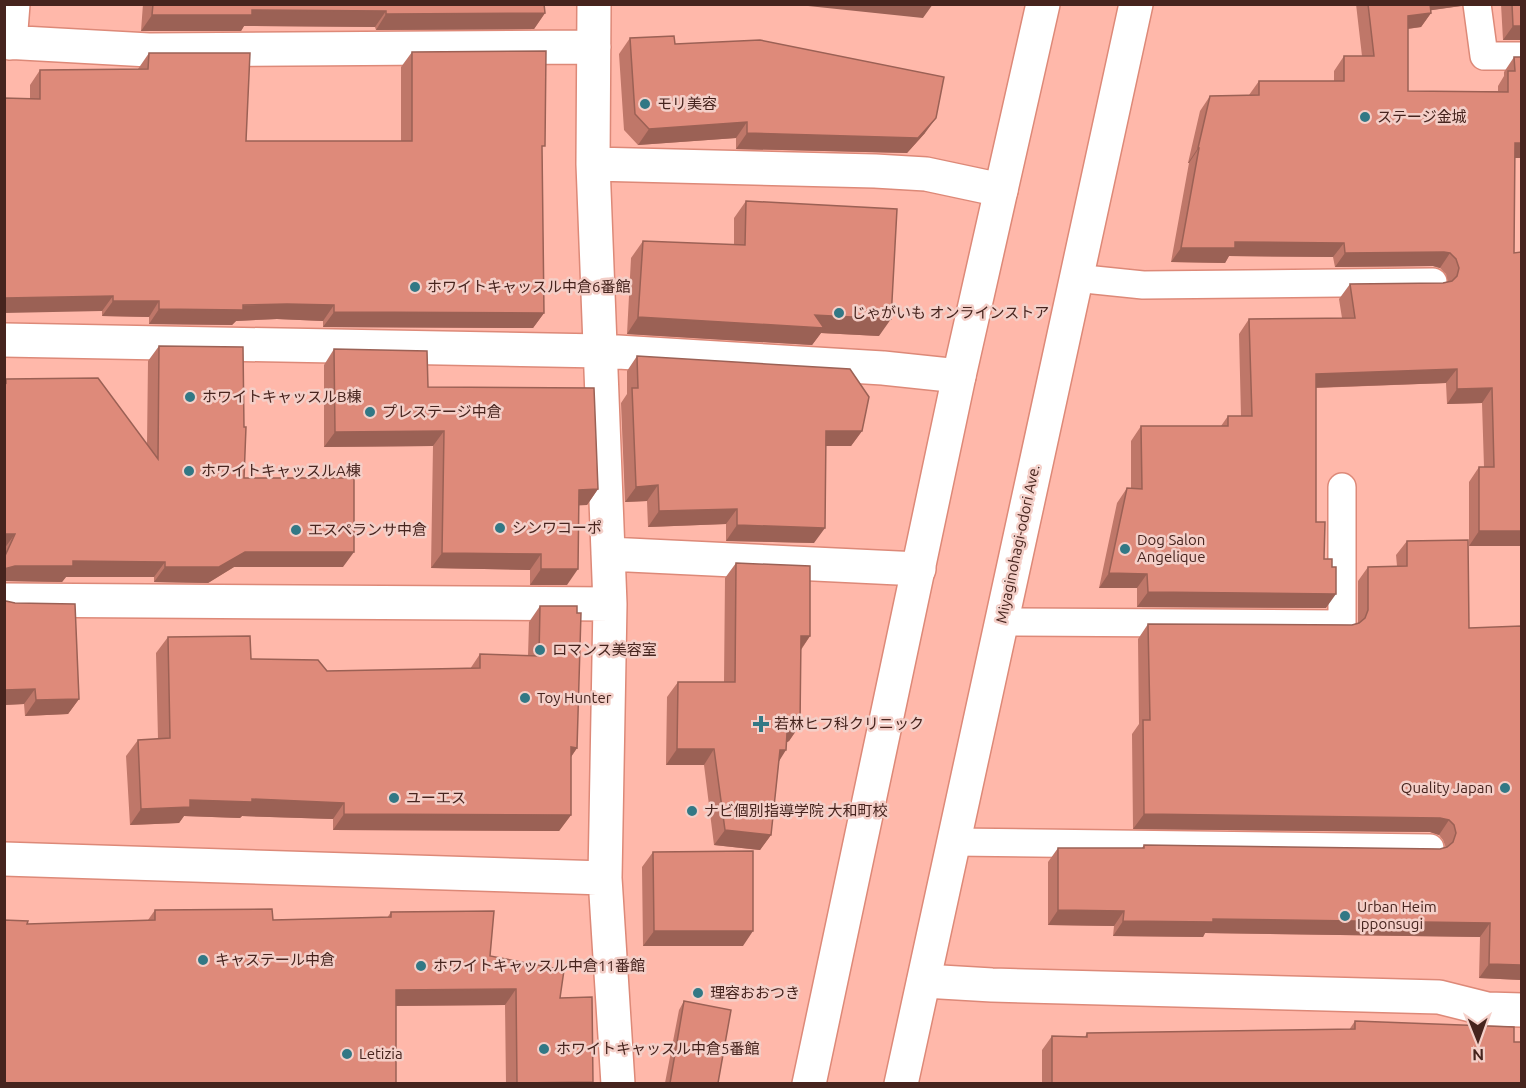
<svg xmlns="http://www.w3.org/2000/svg" width="1526" height="1088" font-family="Ubuntu,'Noto Sans JP',sans-serif">
<rect width="100%" height="100%" fill="#ffb8aa"/>
<g fill="none" stroke-linecap="round" stroke-linejoin="round">
<!-- service casing -->
<g stroke="#dd8978" stroke-width="30">
<path id="service" d="M1477 4 1484 56H1522
M1075 278 1143 285 1433 282
M1001 622 1342 624V487
M954 842 1430 848"/>
</g>
<!-- minor casing -->
<g stroke="#dd8978" stroke-width="36">
<path id="minor" d="M594 4 593 164 610 604 605 878 618 1084
M4 42 149 50 594 47
M10 43 13 4
M593 164 875 171 926 174 1001 190
M4 340 601 351 883 368 959 376
M608 554 919 569
M4 600 610 604
M4 859 605 878
M924 981 992 985 1439 997 1487 1009 1522 1010"/>
</g>
<!-- tertiary casing -->
<g stroke="#dd8978" stroke-width="36">
<path id="tertiary" d="M809 1084 959 376 1043 4
M901 1084 1136 4"/>
</g>
<!-- service -->
<use href="#service" stroke="#fff" stroke-width="27"/>
<!-- minor -->
<use href="#minor" stroke="#fff" stroke-width="33"/>
<!-- tertiary -->
<use href="#tertiary" stroke="#fff" stroke-width="33"/>
</g>
<!-- wall -->
<path fill="#bf7769" d="M143 4H544L545 13 534 29 376 30 375 27 244 26 241 31H141Z
M1356 4H1463L1461 6 1431 10V13L1421 27 1408 29V91H1498V86L1504 76V72L1514 57H1521V158H1515L1514 253 1521 546H1469V482L1479 467H1484L1482 403 1447 404 1446 383 1316 388V522L1324 559 1326 608 1137 607V588H1099L1117 503 1127 488H1131V441L1141 426H1221L1228 416H1241L1239 334 1249 319 1342 318 1339 299 1350 284 1443 283 1448 282 1446 274 1440 268 1433 266 1335 267 1333 257 1229 256 1225 263 1171 262 1189 163H1188L1200 111 1210 96 1249 95 1259 81H1334V71L1344 56H1362Z
M1501 4H1521V40H1503Z
M630 38 675 44 925 133 907 153 736 149V138L638 145 624 130 619 54Z
M412 52 542 151 544 313 533 328 323 327V321L277 319 236 321 232 325 149 324V317L102 316V311L30 99V85L40 70 138 69 149 53 246 141H401V67Z
M746 201 879 336 821 333 812 345 627 334 631 258 643 241 734 245V218Z
M159 346 244 478 343 567H234L208 583 154 582V577H66L62 582 4 581V381L6 379 147 445 148 361Z
M334 349 428 387 598 489 587 505H579L567 585H530V570L431 568 433 446 324 447V365Z
M637 356 862 431 851 446H826L814 543 726 541V524L648 527 647 501 625 502 621 403 627 394V371Z
M1407 541 1469 628 1521 980 1479 978 1480 937 1205 933 1203 937 1113 936 1114 926 1048 925V862L1058 848H1142L1144 845 1440 849 1446 848 1443 840 1439 835 1430 832 1133 829 1132 734 1139 724 1138 639 1148 624 1352 625 1358 624V581L1368 567 1397 566 1396 555Z
M736 563 810 636 801 650 800 725 789 741 787 742 779 761 771 835 760 850 714 845 704 765H666L667 697 678 682H724L725 578Z
M4 599 79 699 68 714 25 716 24 704 4 705Z
M540 606 577 748 571 757V815L559 831 333 830V819L242 816 240 818 184 816 179 823 130 825 126 756 138 740 158 739 156 653 168 637 251 659 327 671 470 669 480 654 528 656 529 622Z
M653 852 743 946H643L642 867Z
M155 910 273 920 387 918 391 912 490 956 560 998 592 1083H506L505 1005 396 1006 148 920Z
M684 1001 718 1083H665L679 1010Z
M1355 1021 1514 1042 1521 1083H1042V1050L1052 1036 1085 1037 1087 1033 1349 1030Z"/>
<!-- shaded-wall -->
<path fill="#9b6155" d="M789 4H933L923 18Z
M1424 4H1463L1461 6 1419 12Z
M252 10 386 11 375 27 244 26 241 31H141L152 15Z
M545 13 534 29 376 30 386 14Z
M1431 13 1421 27 1398 30 1408 16Z
M1513 26H1521V40H1503Z
M936 118 925 133 907 153 736 149 747 133Z
M747 122 736 138 638 145 649 129Z
M1515 143H1521V158H1504Z
M1198 148H1199L1189 163H1188Z
M1235 242 1344 243 1333 257 1229 256 1225 263 1171 262 1181 248Z
M1444 252 1450 253 1440 268 1433 266 1335 267 1345 253Z
M113 296 102 311 4 313V298Z
M113 301H159L149 317 102 316Z
M287 304 334 305 323 321 277 319 236 321 232 325 149 324 159 309Z
M334 312 544 313 533 328 323 327Z
M815 315 891 319 879 336 821 333 812 345 627 334 638 317Z
M1457 369 1446 383 1306 388 1316 374Z
M1492 388 1482 403 1447 404 1457 389Z
M444 431 433 446 324 447 335 432Z
M826 431H862L851 446H815Z
M658 485 647 501 625 502 636 487Z
M598 489 587 505 568 506 579 490Z
M737 509 726 524 648 527 659 511Z
M737 525 825 528 814 543 726 541Z
M1479 531H1521V546H1469Z
M4 534H15L4 549Z
M245 552H354L343 567H234L208 583 154 582 165 567Z
M442 553 541 554 530 570 431 568Z
M73 561 165 562 154 577H66L62 582 4 581 5 568 15 566Z
M541 569H578L567 585H530Z
M1109 573 1147 574 1137 588H1099Z
M1148 592 1336 594 1326 608 1137 607Z
M801 636H810L799 652Z
M35 689 24 704 4 705V690Z
M79 699 68 714 25 716 36 700Z
M800 725 789 741 776 749 787 733Z
M571 747 577 748 566 764Z
M677 749H714L704 765H666Z
M780 750H786L776 766Z
M252 799 344 803 333 819 242 816 240 818 184 816 179 823 130 825 141 809 190 800Z
M344 814 571 815 559 831 333 830Z
M1144 814 1440 818 1449 820 1439 835 1430 832 1133 829Z
M725 830 771 835 760 850 714 845Z
M1058 910 1124 911 1114 926 1048 925Z
M1213 919 1490 923 1480 937 1205 933 1203 937 1113 936 1123 921Z
M654 931H753L743 946H643Z
M1489 964 1521 965V980L1479 978Z
M516 989 505 1005 385 1006 396 990Z"/>
<!-- building -->
<path fill="#de8a7a" stroke="#9b6155" stroke-width="1.5" d="M153 4H544L545 13 386 14V11L252 10V15H152Z
M1368 4H1430L1431 13 1408 16V91L1508 92V71H1515L1514 57H1521V143H1515L1514 253 1521 252V531H1479V467H1494L1492 388 1457 389V369L1316 374V522H1325L1324 559H1332V567H1336V594L1148 592 1147 574 1109 573 1127 488 1142 489 1141 426H1228V416H1252L1249 319 1355 318 1350 284 1443 283 1452 281 1457 276 1459 268 1456 259 1450 253 1444 252 1345 253 1344 243 1235 242V248H1181L1199 148H1198L1210 96 1259 95V81H1344V56H1374Z
M1512 4H1521V26H1513Z
M674 36 675 44 760 40 944 77 936 118 918 138 747 133V122L649 129 635 114 630 38Z
M546 51 545 146H542L544 313 334 312V305L287 304 243 305V310L159 309V301H113V296L4 298V98L40 99V70L148 69 149 53H250L246 141H412V52Z
M746 201 897 209 891 319 815 315 824 328 638 317 643 241 745 245Z
M159 346 243 347 244 427H246L244 478H354V552H245L219 567H165V562L73 561V566H15L4 569V558L15 534H4V382L6 383V379L98 378 158 459Z
M334 349 427 351 428 387 594 388 598 489 579 490 578 569H541V554L442 553 444 431 335 432Z
M637 356 850 369 869 397 862 431H826L825 528 737 525V509L659 511 658 485 636 487 632 388H638Z
M1468 540 1469 628 1521 626V965L1489 964 1490 923 1213 919V922L1123 921 1124 911 1058 910V848H1144V845L1440 849 1447 847 1453 842 1456 833 1454 825 1449 820 1440 818 1144 814 1143 720H1150L1148 624 1352 625 1359 623 1365 618 1368 610V567L1407 566V541Z
M736 563 810 566V636H801L800 725 787 733 786 750H780L771 835 725 830 714 749H677L678 682H735Z
M4 599 6 601 15 603 75 604 79 699 36 700 35 689 4 690Z
M540 606H577V613H581L577 748 571 747V815L344 814V803L252 799V802L190 800V807L141 809 138 740 170 738 168 637 250 636 251 659 318 660 327 671 480 668V654L539 656Z
M753 851V931H654L653 852Z
M272 909 273 920 391 917V912L494 911 490 956 564 970 560 998 592 997 593 1082 517 1083 516 989 396 990V1083H4V920L28 921 27 924 155 920V910Z
M684 1001 731 1010 718 1083H670Z
M1355 1021 1514 1027V1042H1521V1083H1052V1036L1087 1037V1033L1355 1029Z"/>
<!-- markers -->
<g fill="#327885" stroke="#f4cfc8" stroke-width="2">
<circle cx="645" cy="104" r="6"/>
<circle cx="1365" cy="117" r="6"/>
<circle cx="415" cy="287" r="6"/>
<circle cx="839" cy="313" r="6"/>
<circle cx="190" cy="397" r="6"/>
<circle cx="370" cy="412" r="6"/>
<circle cx="189" cy="471" r="6"/>
<circle cx="500" cy="528" r="6"/>
<circle cx="296" cy="530" r="6"/>
<circle cx="1125" cy="549" r="6"/>
<circle cx="540" cy="650" r="6"/>
<circle cx="525" cy="698" r="6"/>
<path d="M758 715h6v6h6v6h-6v6h-6v-6h-6v-6h6z"/>
<circle cx="1505" cy="788" r="6"/>
<circle cx="394" cy="798" r="6"/>
<circle cx="692" cy="811" r="6"/>
<circle cx="1345" cy="916" r="6"/>
<circle cx="203" cy="960" r="6"/>
<circle cx="421" cy="966" r="6"/>
<circle cx="698" cy="993" r="6"/>
<circle cx="544" cy="1049" r="6"/>
<circle cx="347" cy="1054" r="6"/>
</g>
<g text-anchor="middle" stroke-width="5" stroke-linejoin="round" paint-order="stroke">
<!-- poi labels -->
<g font-size="15" fill="#46241e" stroke="#f4cfc8" text-anchor="start">
<text x="657" y="109">モリ美容</text>
<text x="1377" y="122">ステージ金城</text>
<text x="427" y="292">ホワイトキャッスル中倉6番館</text>
<text x="851" y="318">じゃがいも オンラインストア</text>
<text x="202" y="402">ホワイトキャッスルB棟</text>
<text x="382" y="417">プレステージ中倉</text>
<text x="201" y="476">ホワイトキャッスルA棟</text>
<text x="512" y="533">シンワコーポ</text>
<text x="308" y="535">エスペランサ中倉</text>
<text x="1137" y="545">Dog Salon<tspan x="1137" dy="17">Angelique</tspan></text>
<text x="552" y="655">ロマンス美容室</text>
<text x="537" y="703">Toy Hunter</text>
<text x="774" y="729">若林ヒフ科クリニック</text>
<text x="1493" y="793" text-anchor="end">Quality Japan</text>
<text x="406" y="803">ユーエス</text>
<text x="704" y="816">ナビ個別指導学院 大和町校</text>
<text x="1357" y="912">Urban Heim<tspan x="1357" dy="17">Ipponsugi</tspan></text>
<text x="215" y="965">キャステール中倉</text>
<text x="433" y="971">ホワイトキャッスル中倉11番館</text>
<text x="710" y="998">理容おおつき</text>
<text x="556" y="1054">ホワイトキャッスル中倉5番館</text>
<text x="359" y="1059">Letizia</text>
</g>
<!-- street labels -->
<g font-size="15" fill="#46241e" stroke="#f4cfc8">
<text transform="translate(1018 544) rotate(-78)" y="5">Miyaginohagi-odori Ave.</text>
</g>
</g>
<!-- border -->
<rect width="1526" height="1088" fill="none" stroke="#46241e" stroke-width="12"/>
<!-- north arrow -->
<g transform="translate(1478 1040) rotate(179)" stroke="#f4cfc8" stroke-width="4.5" paint-order="stroke">
<path d="M0-4.5L10 22L0 15L-10 22Z" fill="#46241e"/>
<text y="-9" font-size="16" font-weight="bold" text-anchor="middle" fill="#46241e">N</text>
</g>
</svg>
